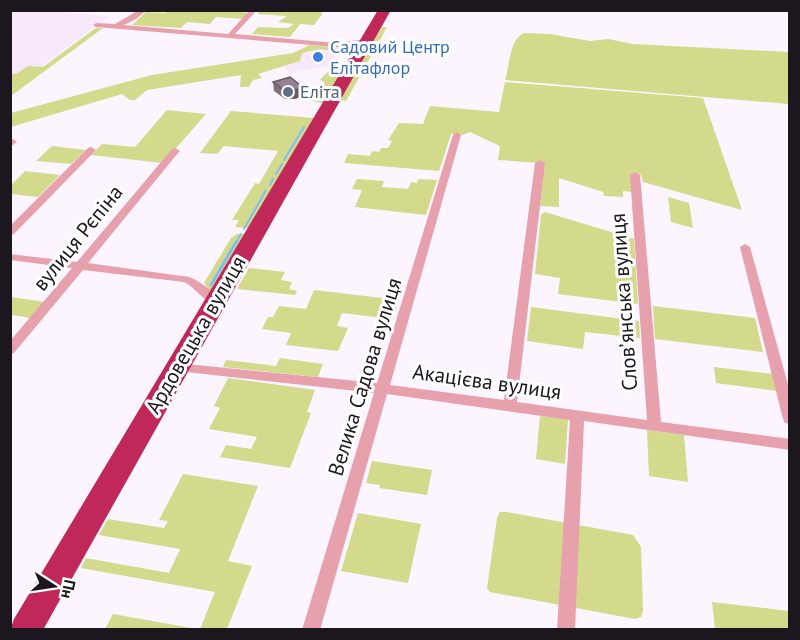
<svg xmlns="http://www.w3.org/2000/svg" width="800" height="640" font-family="'PT Sans',sans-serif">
<rect width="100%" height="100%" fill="#fcf4fe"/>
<!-- built -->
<path fill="#f7e9fb" d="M10 11H44L109 16 11 89Z
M320 49 340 52 330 65 313 69 290 73 283 66 300 61 301 53Z"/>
<!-- green -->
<path fill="#d3da8b" d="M168 10H223L249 13 243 19 216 17 210 24 187 22 181 28 132 25 146 12 165 13Z
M313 10 323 13 314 25 300 24 290 37 252 34 258 27 288 28 294 24 278 22 287 16 257 14 260 11Z
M382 27H387L346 101 340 100Z
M96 28H103L11 96V74L18 73 28 66 43 67Z
M524 33 550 34 590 41 608 39 633 44 789 52V104L505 80C510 65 509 40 524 33Z
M310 45 343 48 340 52 320 49 302 53 300 61 258 74 262 78 253 80 249 87H240L241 75 147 90 135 100H130L122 94 11 127V113L152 75 293 53Z
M346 65 325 104 308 100 317 95 325 82 320 80C326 72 336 65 346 65Z
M505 82 703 98 742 210 643 182 641 175 630 174 632 192 623 191V197L604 196 603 192 559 178V207L540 206 543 177 540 163 498 160 500 146 470 132 463 135 451 134 439 171 344 163 348 154 370 156 372 151 379 152 381 148H388L392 141 388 140 399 123 423 124 430 106 499 112Z
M167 110 206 114 163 163 91 155 102 144 135 147Z
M231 111 314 118 249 228 235 227 239 220H232L255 183 259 184 278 151 224 146 217 154 200 153Z
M52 146 86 150 71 164 36 161Z
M25 171 60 175 38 197 11 194V185Z
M357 179 384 181 382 187 408 189 411 182 417 183 418 179 437 180 426 215 355 207 362 190 352 189Z
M668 197 689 203 693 228 671 222Z
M545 212 634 239 638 304 558 294 560 278 535 274 541 215Z
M237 234H247L216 287 210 291 204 283 231 238Z
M249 268 285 272 281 280 292 282 289 289 297 291 295 295 237 289Z
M314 290 399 300 393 319 342 313 337 326 348 328 338 351 286 345 291 333 262 329 268 317H273L279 306 306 309Z
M11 297 45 302 31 318 11 315Z
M653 306 755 318 763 352 655 339Z
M531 307 639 321 640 338 585 332 583 349 527 341Z
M280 358 323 364 318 377 223 367 226 360 276 366Z
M714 367 773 374 777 391 716 383Z
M228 378 315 390 307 412 311 413 290 468 220 457 226 445 251 449 257 437 209 429 220 408 214 406Z
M540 416 568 419 565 464 536 459Z
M647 430 684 435 688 482 649 476Z
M372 461 432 470 427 495 379 488 380 485 366 483Z
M183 474 258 486 228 561 252 566 227 629H200L215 592 81 568 86 558 169 573 180 549 99 535 108 519 164 528 168 521 159 520Z
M500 512H507L633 535 641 547 643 611 641 617 635 619 490 592 487 588 497 518Z
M358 513 421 524 408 583 341 571Z
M712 602 789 611V629H715Z
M113 614 197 629H105Z"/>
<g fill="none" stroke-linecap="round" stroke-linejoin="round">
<!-- stream-far1 -->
<path stroke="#7bc0f3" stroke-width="2" d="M284 160 304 127
M276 174 282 164
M270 185 273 179
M244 229 266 190
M236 243 241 234"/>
<!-- stream -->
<path stroke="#7bc0f3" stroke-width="3" d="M211 285 236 242"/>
<!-- street -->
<path fill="#e6a1ad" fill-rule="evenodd" d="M139 10H147L136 19 124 25 228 34 250 10H257L235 34 336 43 367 39 371 41 336 47 96 27 93 25 96 23 115 24Z
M457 132 461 135 390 385 504 400 535 163 540 160 545 163 517 402 647 420 630 175 635 172 640 175 661 422 790 439V450L584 421 575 630H557L570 420 387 394 320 630H302L374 393 177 371 172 370 171 367 172 364 177 363 377 383 453 135Z
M13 139 17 142 10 147V140Z
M91 147 96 150 94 152 14 234 10 235V226L88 148Z
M175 148 180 151 178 153 88 263 189 277C199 280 214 293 222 300L220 303C204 305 197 288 184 282L83 270 14 353 10 354V341L72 268 10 260V254L77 262 172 149Z
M745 244 750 247 790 392V424L785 423 783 419 740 247Z"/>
<!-- highway -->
<path fill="#bf2859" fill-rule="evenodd" d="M378 10H391L43 630H10L14 619Z"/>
</g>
<!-- wall -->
<path fill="#806d7e" d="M273 82 304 88 305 96 294 99H285L274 91Z"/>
<!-- shaded-wall -->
<path fill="#685966" d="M304 88 305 96 294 99 293 90Z"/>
<!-- building -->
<path fill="#957f92" stroke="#685966" stroke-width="1.5" d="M290 77 304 88 293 90H284L273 82Z"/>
<!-- markers -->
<circle fill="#3f7fe0" stroke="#fff" stroke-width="2" cx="318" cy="57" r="6"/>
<circle fill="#5c6f8a" stroke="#fff" stroke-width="2" cx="288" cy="92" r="6"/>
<g text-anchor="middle" stroke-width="6" stroke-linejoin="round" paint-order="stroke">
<!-- far-shop labels -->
<g font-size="18" fill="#366cbe" stroke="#fff" text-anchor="start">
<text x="330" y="53">Садовий Центр<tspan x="330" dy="21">Елітафлор</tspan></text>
</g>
<!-- far-service labels -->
<g font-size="18" fill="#4e5e75" stroke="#fff" text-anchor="start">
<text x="300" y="98">Еліта</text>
</g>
<!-- street labels -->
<g font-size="21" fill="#1c161e" stroke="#fff">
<text transform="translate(78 238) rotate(-51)" y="7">вулиця Рєпіна</text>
<text transform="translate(624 302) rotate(-94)" y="7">Словʼянська вулиця</text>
<text transform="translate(196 335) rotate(-60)" y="7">Ардовецька вулиця</text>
<text transform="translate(365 377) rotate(-73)" y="7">Велика Садова вулиця</text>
<text transform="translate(487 382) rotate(8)" y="7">Акацієва вулиця</text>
</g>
</g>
<!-- border -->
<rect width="800" height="640" fill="none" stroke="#1c161e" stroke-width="24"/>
<!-- north arrow -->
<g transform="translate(54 586) rotate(102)" stroke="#ffffff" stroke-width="4.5" paint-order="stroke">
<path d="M0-4.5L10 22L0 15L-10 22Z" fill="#1c161e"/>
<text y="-9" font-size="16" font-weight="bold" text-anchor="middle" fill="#1c161e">Пн</text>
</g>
</svg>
